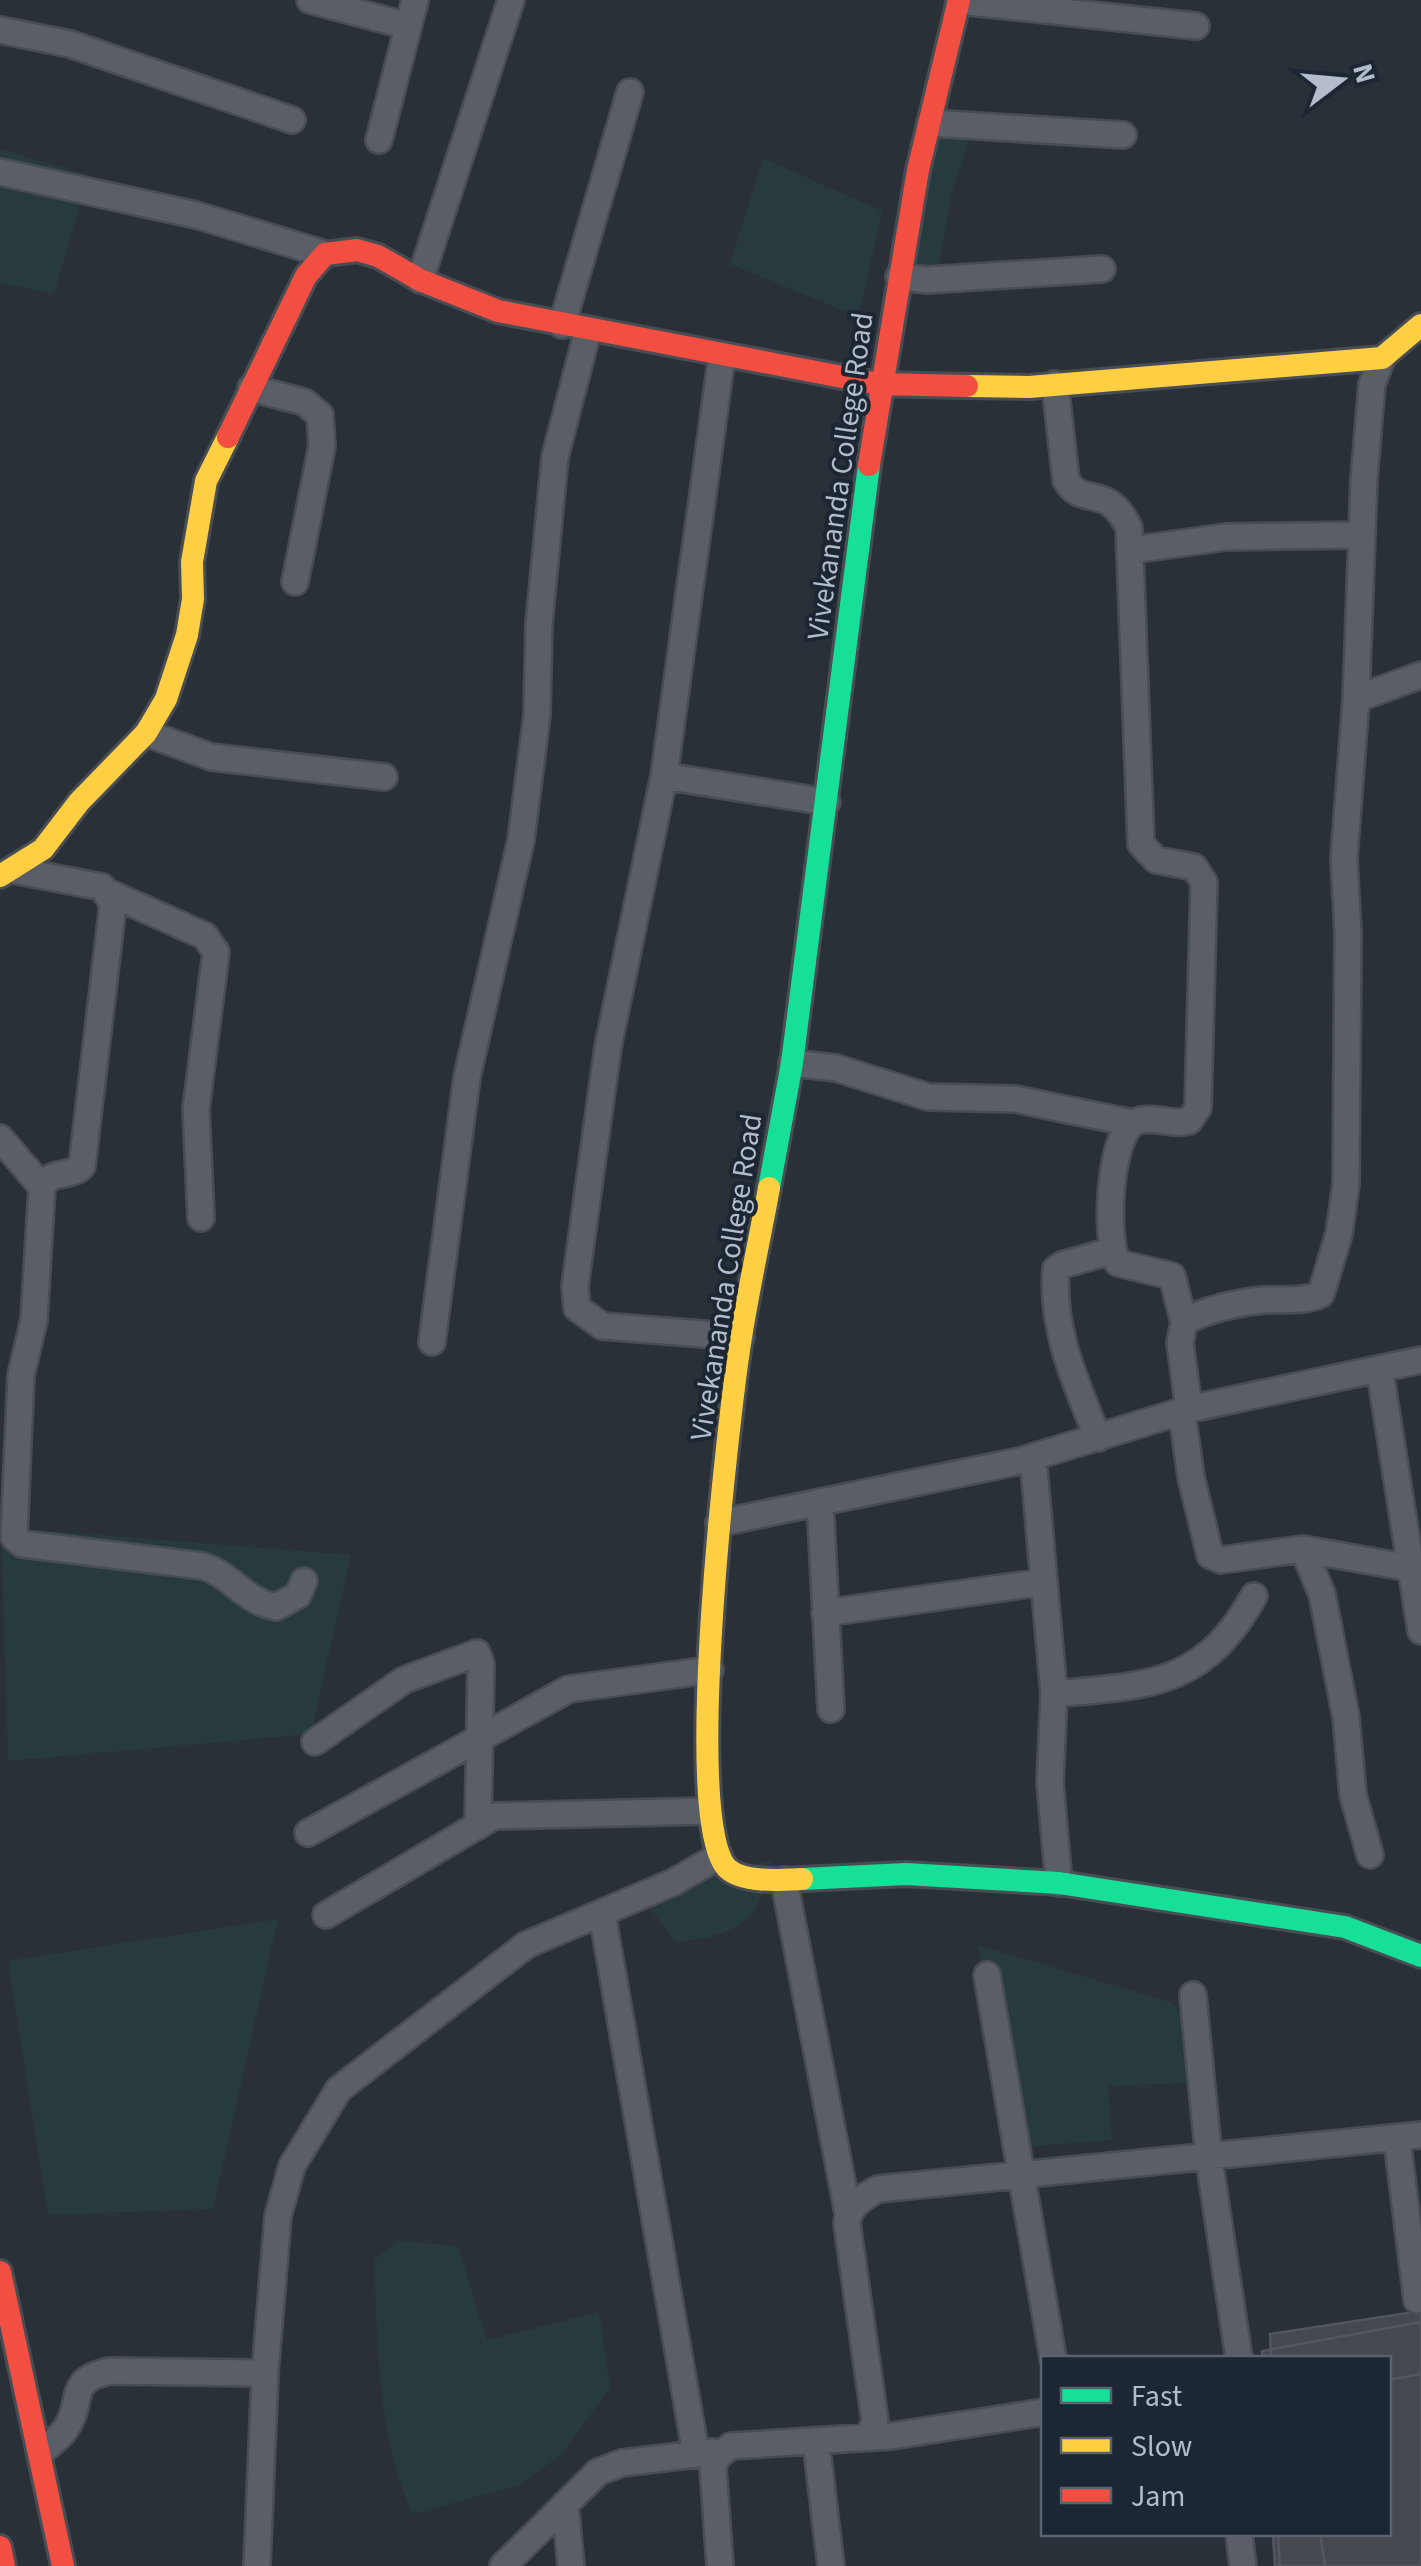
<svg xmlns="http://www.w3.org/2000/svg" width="1421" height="2566" font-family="'Source Sans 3',sans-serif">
<rect width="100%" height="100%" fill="#2a3038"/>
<!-- green -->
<path fill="#273a3e" d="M941 112 977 117 952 193 938 269H908Z
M0 149 89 175 54 294 0 283Z
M763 158 882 211 859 317 730 264Z
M1 1527 351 1555 311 1734 8 1761Z
M772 1861C758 1925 738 1935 675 1942L639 1893Z
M278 1919 213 2209 48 2215 8 1961Z
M978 1945 1173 2003 1196 2038 1186 2083 1108 2086 1112 2140 1011 2148Z
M397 2241 458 2246 487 2340 599 2312 610 2388 561 2455 519 2485 413 2514C378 2444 377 2337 374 2260Z"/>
<!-- building -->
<path fill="#444950" stroke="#52575f" stroke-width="2.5" d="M1421 2311V2566H1280L1278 2534H1388V2358H1271L1270 2334Z
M1421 2322V2374L1388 2380V2358H1262V2351Z
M1273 2534H1320L1325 2566H1275Z"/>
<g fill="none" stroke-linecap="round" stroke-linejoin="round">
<!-- street casing -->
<g stroke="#484c53" stroke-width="30">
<path id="street" d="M310 0 408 26
M959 1 1196 26
M0 30 70 44 292 120
M930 123 1123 135
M379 140 415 0
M0 172 196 215 325 254
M899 277 928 280 1102 269
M420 280 511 0
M562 325 630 92
M722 355 664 776 608 1047 575 1286 577 1308 602 1326 741 1337
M1055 384 1066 480C1082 509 1107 481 1129 528L1141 844 1156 860 1194 867 1204 882 1198 1108 1189 1121C1171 1126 1152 1114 1135 1122 1109 1135 1104 1239 1118 1263L1172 1276 1184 1322
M251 388 304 402 320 415 322 446 295 582
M1132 550 1226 537 1362 535
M1356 699 1421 675
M146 733 211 757 384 777
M664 776 827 802
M13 870 102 887 113 904 82 1166C71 1178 49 1170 42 1187L34 1320 21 1375 14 1537 22 1544 203 1566C232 1575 245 1602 276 1607L298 1595 304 1581
M109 893 205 936 216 952 196 1109 201 1218
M792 1063 836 1068 928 1097 1015 1099 1132 1123
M0 1138 42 1187
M432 1342 467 1077 521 840 537 715 539 624 555 457 588 330
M1380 1372 1421 1631
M1189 1409 1180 1343 1184 1322C1207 1309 1239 1302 1264 1300 1284 1299 1303 1302 1321 1294L1339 1234 1346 1184 1348 933 1344 859 1356 699 1364 479 1372 384 1382 358
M1182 1413 1191 1477 1210 1555 1221 1560 1303 1549 1410 1568 1421 1566
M1098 1438C1076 1384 1051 1329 1056 1269L1062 1265 1111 1251
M1033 1457 1054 1694
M820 1502 831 1709
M719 1523 1020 1461 1189 1409 1421 1360
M1303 1549 1322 1594 1346 1717 1353 1795 1370 1855
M825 1613 1044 1582
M315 1742 404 1680 477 1653 481 1664 478 1826
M308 1833 569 1689 710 1670
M784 1880 848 2213
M1059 1883 1050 1783 1054 1694C1149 1685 1203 1687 1254 1596
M602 1913 696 2454
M326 1915 494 1816 709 1811
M987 1975 1053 2358
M1193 1995 1209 2159 1239 2358
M1397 2139 1417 2300
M870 2434 875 2421 847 2223C848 2207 864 2196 878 2189L1421 2135
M816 2442 831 2566
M41 2452C49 2445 59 2438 65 2430 86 2400 64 2381 110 2371L265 2373
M565 2504 571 2566
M1239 2534 1243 2566
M257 2566 265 2373 278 2216 292 2166 339 2089 526 1945 674 1882 719 1856
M503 2566 598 2472 622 2463 713 2452
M720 2566 713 2467 717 2457 731 2446 892 2436 1044 2412"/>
</g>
<!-- fast casing -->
<g stroke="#484c53" stroke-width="28">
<path id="fast" d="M769 1188 792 1063 869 465
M802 1879 906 1874 1059 1883 1345 1927 1421 1956"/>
</g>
<!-- slow casing -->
<g stroke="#484c53" stroke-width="28">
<path id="slow" d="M967 386 1029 387 1382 358 1421 325
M0 876 43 849 79 802 146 733 166 699 187 635 193 599 192 562 206 481 228 437
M769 1188C760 1237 749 1287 741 1337 729 1413 680 1827 728 1869 744 1883 782 1880 802 1879"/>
</g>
<!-- jam casing -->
<g stroke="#484c53" stroke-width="28">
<path id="jam" d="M228 437 306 276 325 254 357 250 378 256 420 280 498 311 879 384 967 386
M869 465 918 170 959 0
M0 2272 63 2566
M0 2547 4 2566"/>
</g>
<!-- street -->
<use href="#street" stroke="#5a5e66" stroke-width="25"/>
<!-- fast -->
<use href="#fast" stroke="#16e098" stroke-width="22"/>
<!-- slow -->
<use href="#slow" stroke="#ffcf43" stroke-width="22"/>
<!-- jam -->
<use href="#jam" stroke="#f24e42" stroke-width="22"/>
</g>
<g text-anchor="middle" stroke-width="8" stroke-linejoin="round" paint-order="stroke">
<!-- street labels -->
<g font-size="30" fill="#b4bcc9" stroke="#1d2633">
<text transform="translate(840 476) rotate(-82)" y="10">Vivekananda College Road</text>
<text transform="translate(726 1277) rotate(-81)" y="10">Vivekananda College Road</text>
</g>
</g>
<!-- legend -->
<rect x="1041" y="2356" width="350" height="180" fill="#1d2633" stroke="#59626f" stroke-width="2.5"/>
<rect x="1061" y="2388" width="50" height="15" fill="#16e098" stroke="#59626f" stroke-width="2.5"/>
<text x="1131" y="2406" font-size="30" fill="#b4bcc9">Fast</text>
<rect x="1061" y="2438" width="50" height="15" fill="#ffcf43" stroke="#59626f" stroke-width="2.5"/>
<text x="1131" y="2456" font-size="30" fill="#b4bcc9">Slow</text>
<rect x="1061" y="2488" width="50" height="15" fill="#f24e42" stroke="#59626f" stroke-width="2.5"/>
<text x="1131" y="2506" font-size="30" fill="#b4bcc9">Jam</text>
<!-- north arrow -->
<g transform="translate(1341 80) rotate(74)" stroke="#1d2633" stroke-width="8" paint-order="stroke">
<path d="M0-8L18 38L0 25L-18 38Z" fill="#b4bcc9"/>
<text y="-15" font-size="28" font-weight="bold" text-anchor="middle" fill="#b4bcc9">N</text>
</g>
</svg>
